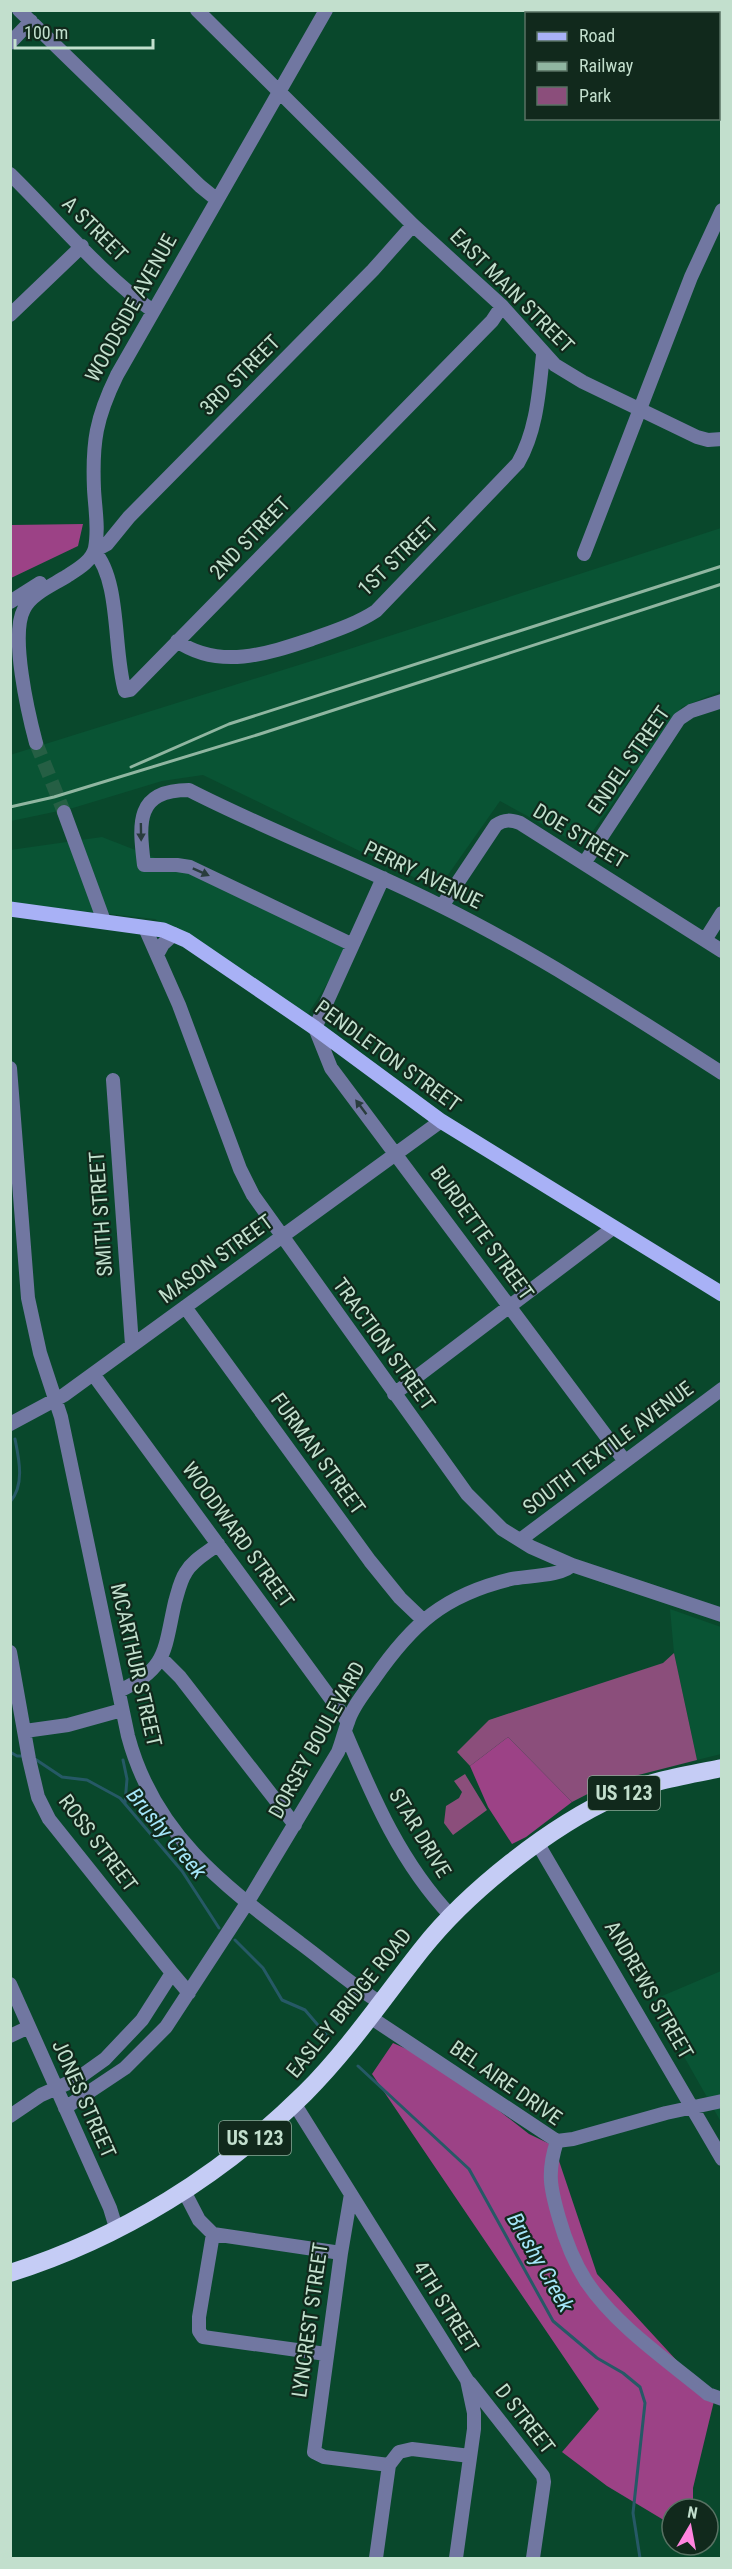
<svg xmlns="http://www.w3.org/2000/svg" width="732" height="2569" font-family="'Roboto Condensed',sans-serif">
<rect width="100%" height="100%" fill="#09482c"/>
<!-- built -->
<path fill="#095434" d="M721 528V691L682 707 582 846 500 801 438 889 203 775 162 781 73 808 11 821 10 755 334 654Z
M102 837 220 883 348 950 308 1014 155 919 11 903 10 850Z
M670 1609 721 1627V1754L697 1760 674 1653Z
M721 1971V2122L660 2014 655 1999Z"/>
<!-- green -->
<path fill="#8b4e7b" d="M674 1653 697 1760 611 1782 572 1802 508 1737 470 1766 457 1752 489 1720 663 1663Z
M465 1774 487 1810 453 1835 444 1823 446 1806 459 1798 462 1792 454 1781Z"/>
<!-- forest -->
<path fill="#9c4286" d="M83 524 78 546 11 578V525Z
M508 1737 572 1802 526 1837 512 1844 488 1807 470 1766Z
M393 2043 438 2063 529 2134 554 2146 597 2274 714 2401 693 2488V2509H672V2525L607 2486 562 2452 599 2409 372 2074Z"/>
<g fill="none" stroke-linecap="round" stroke-linejoin="round">
<!-- stream -->
<path stroke="#265966" stroke-width="3" d="M10 1502C25 1485 19 1459 15 1439
M10 1752 17 1756H26
M32 1757 62 1777 87 1780 120 1798 182 1871 219 1928
M123 1760 127 1779 125 1803
M235 1940 263 1968 282 2000 305 2010 329 2038
M358 2066 469 2169 553 2321 597 2358 623 2373 640 2387 645 2403 633 2513 640 2558"/>
<!-- minor-tunnel -->
<path stroke="#255f44" stroke-width="14" stroke-dasharray="14 7" stroke-linecap="butt" d="M36 743 64 812"/>
<!-- minor -->
<path stroke="#7177a1" stroke-width="14" d="M19 10 200 186 216 199
M197 10 413 225 502 306 555 365 583 382 697 437 708 440 722 439
M689 10 696 14
M718 24 722 26
M10 43 31 21
M10 174C56 219 101 274 153 311
M413 225 373 270 129 517 107 544 94 551C121 581 113 651 125 691L130 690 492 321 502 306
M10 315 82 246
M584 554 691 277 722 210
M10 602 40 583
M177 641C219 670 267 654 312 639 334 631 356 624 376 611L518 463C537 430 539 391 543 355
M36 743C28 713 10 635 24 609 31 594 53 585 67 576 78 569 92 561 95 548 99 528 95 509 94 489 92 442 96 418 117 375L326 10
M64 812 104 921
M585 862 679 719 691 711 722 701
M383 878 315 1028 331 1068 624 1460
M442 906 496 825C505 819 511 820 520 823L722 951
M145 928 179 1005 240 1169 253 1195 467 1494 502 1529 531 1547 572 1565 722 1615
M705 940 722 913
M351 944 190 867 177 865H144C139 823 135 790 189 790 271 832 358 864 441 906 538 954 630 1014 722 1073
M157 955 163 944 174 934
M10 1068 28 1298 40 1353 61 1417 128 1736C154 1834 223 1885 300 1943 327 1963 353 1986 381 2003
M113 1080 132 1345
M185 1307 370 1561 400 1598 423 1620
M93 1374 348 1722
M394 1394 613 1228
M10 1424 64 1395 441 1121
M520 1540 722 1389
M10 1652 29 1759 38 1797 49 1819 172 1973
M162 1659 180 1677 295 1825
M119 1691C168 1669 164 1650 175 1602 178 1592 180 1581 186 1572 193 1560 207 1553 218 1544
M25 1731 68 1725 122 1710
M346 1734C374 1800 401 1863 451 1916
M538 1844 722 2159
M10 1984 110 2208 117 2231
M370 2017 557 2141
M10 2036 29 2027
M294 2103 467 2380 474 2413V2429L456 2558
M65 2108 125 2068 166 2027 247 1903 338 1752C342 1742 344 1732 348 1722 352 1707 365 1692 374 1679 412 1624 444 1595 511 1579 525 1576 564 1576 572 1565
M10 2116 41 2095 77 2079 105 2059 142 2020 172 1973 189 1993
M557 2141C547 2172 550 2187 559 2218 565 2239 574 2262 586 2281 616 2326 667 2360 708 2394L722 2399
M557 2141 573 2139 666 2113 722 2101
M184 2191 199 2220 213 2234 341 2253
M351 2194 341 2253 314 2452 324 2457 389 2465 399 2452 412 2449 470 2456
M213 2234 199 2317V2331L203 2337 326 2354
M470 2383 543 2476 544 2482 533 2558
M376 2558 389 2465"/>
<!-- major -->
<path stroke="#a8b1f6" stroke-width="15" d="M10 909 163 930 186 940 315 1028 441 1121 722 1294"/>
<!-- highway -->
<path stroke="#c5ccf5" stroke-width="18" d="M10 2273C121 2238 222 2175 305 2093 349 2049 384 1997 422 1949 467 1892 550 1826 617 1796 649 1781 687 1775 722 1768"/>
<!-- rail -->
<path stroke="#90b6a1" stroke-width="3" d="M131 767 229 724 722 566
M10 807 54 797 260 734 722 584"/>
</g>
<!-- one-way arrows -->
<defs><path id="oneway-solid" d="M-6-.8H1V-3.2L6.5 0L1 3.2V.8H-6Z" transform="scale(1.5)"/></defs>
<g fill="#293c3d">
<use href="#oneway-solid" transform="translate(141 832) rotate(89)"/>
<use href="#oneway-solid" transform="translate(201 872) rotate(24)"/>
<use href="#oneway-solid" transform="translate(361 1107) rotate(-127)"/>
</g>
<g text-anchor="middle" stroke-width="4.5" stroke-linejoin="round" paint-order="stroke">
<!-- shield labels -->
<g fill="#11291c" stroke="#8da898" stroke-width="1.5">
<rect x="588" y="1776" width="72" height="34" rx="4.5"/>
<rect x="219" y="2121" width="72" height="34" rx="4.5"/>
</g>
<g font-size="20" font-weight="bold" fill="#c2dfcd">
<text x="624" y="1800">US 123</text>
<text x="255" y="2145">US 123</text>
</g>
<!-- street labels -->
<g font-size="21" fill="#c2dfcd" stroke="#11291c">
<text transform="translate(95 229) rotate(45)" y="7">A STREET</text>
<text transform="translate(512 291) rotate(45)" y="7">EAST MAIN STREET</text>
<text transform="translate(131 308) rotate(-61)" y="7">WOODSIDE AVENUE</text>
<text transform="translate(240 375) rotate(-45)" y="7">3RD STREET</text>
<text transform="translate(250 538) rotate(-46)" y="7">2ND STREET</text>
<text transform="translate(398 557) rotate(-44)" y="7">1ST STREET</text>
<text transform="translate(629 760) rotate(-55)" y="7">ENDEL STREET</text>
<text transform="translate(580 836) rotate(31)" y="7">DOE STREET</text>
<text transform="translate(423 875) rotate(26)" y="7">PERRY AVENUE</text>
<text transform="translate(388 1056) rotate(36)" y="7">PENDLETON STREET</text>
<text transform="translate(101 1214) rotate(-94)" y="7">SMITH STREET</text>
<text transform="translate(482 1233) rotate(54)" y="7">BURDETTE STREET</text>
<text transform="translate(216 1259) rotate(-36)" y="7">MASON STREET</text>
<text transform="translate(384 1344) rotate(54)" y="7">TRACTION STREET</text>
<text transform="translate(608 1448) rotate(-37)" y="7">SOUTH TEXTILE AVENUE</text>
<text transform="translate(318 1454) rotate(54)" y="7">FURMAN STREET</text>
<text transform="translate(238 1535) rotate(54)" y="7">WOODWARD STREET</text>
<text transform="translate(136 1665) rotate(77)" y="7">MCARTHUR STREET</text>
<text transform="translate(317 1740) rotate(-61)" y="7">DORSEY BOULEVARD</text>
<text transform="translate(420 1833) rotate(59)" y="7">STAR DRIVE</text>
<text transform="translate(98 1843) rotate(53)" y="7">ROSS STREET</text>
<text transform="translate(649 1990) rotate(60)" y="7">ANDREWS STREET</text>
<text transform="translate(349 2003) rotate(-51)" y="7">EASLEY BRIDGE ROAD</text>
<text transform="translate(506 2083) rotate(35)" y="7">BEL AIRE DRIVE</text>
<text transform="translate(84 2099) rotate(66)" y="7">JONES STREET</text>
<text transform="translate(446 2307) rotate(58)" y="7">4TH STREET</text>
<text transform="translate(310 2320) rotate(-82)" y="7">LYNCREST STREET</text>
<text transform="translate(525 2419) rotate(52)" y="7">D STREET</text>
</g>
<!-- water labels -->
<g font-size="22" font-style="italic" fill="#a5e6f9" stroke="#11291c">
<text transform="translate(167 1833) rotate(50)" y="8">Brushy Creek</text>
<text transform="translate(541 2262) rotate(60)" y="8">Brushy Creek</text>
</g>
</g>
<!-- border -->
<rect width="732" height="2569" fill="none" stroke="#c2dfcd" stroke-width="24"/>
<!-- legend -->
<rect x="525" y="12" width="195" height="108" fill="#11291c" stroke="#587263" stroke-width="1.5"/>
<rect x="537" y="32" width="30" height="9" fill="#a8b1f6" stroke="#587263" stroke-width="1.5"/>
<text x="579" y="42" font-size="18" fill="#c2dfcd">Road</text>
<rect x="537" y="62" width="30" height="9" fill="#90b6a1" stroke="#587263" stroke-width="1.5"/>
<text x="579" y="72" font-size="18" fill="#c2dfcd">Railway</text>
<rect x="537" y="87" width="30" height="18" fill="#8b4e7b" stroke="#587263" stroke-width="1.5"/>
<text x="579" y="102" font-size="18" fill="#c2dfcd">Park</text>
<!-- north arrow -->
<g transform="translate(690 2527) rotate(10)"><circle r="28" fill="#11291c" stroke="#587263" stroke-width="1.5"/>
<path d="M0-4.5L10 22L0 15L-10 22Z" fill="#ff85df"/>
<text y="-9" font-size="16" font-weight="bold" text-anchor="middle" fill="#c2dfcd">N</text>
</g>
<!-- scale -->
<path d="M15 39v9h138v-9" fill="none" stroke="#c2dfcd" stroke-width="3"/>
<text x="24" y="39" font-size="18" fill="#c2dfcd" stroke="#11291c" stroke-width="4.5" paint-order="stroke">100 m</text>
</svg>
